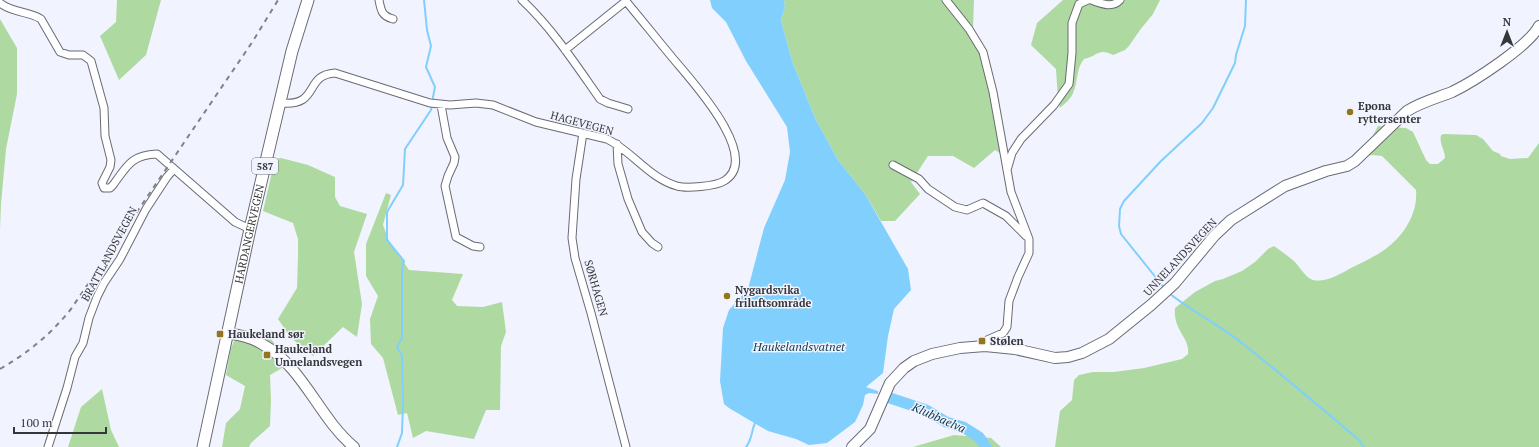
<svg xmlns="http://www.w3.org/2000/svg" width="1539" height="447" font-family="'PT Serif',serif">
<rect width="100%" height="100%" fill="#f1f3fe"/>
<!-- green -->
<path fill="#aedaa2" d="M117 0H161L146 55 119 80 100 36 116 22Z
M784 0H974L973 28 983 47 1006 157 995 150 974 168 953 156H928L911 182 920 194 895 221H881L865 194 838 160 815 118 792 61 781 20 785 6Z
M1063 0H1160L1153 14 1140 30 1129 46 1125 50 1113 55C1099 47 1096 57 1084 59 1076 68 1078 83 1073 93 1071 99 1065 103 1060 108L1058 100 1056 69 1031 45 1037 23Z
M0 19 17 48V94L6 149 1 204 0 230Z
M1378 126 1406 128 1413 132 1426 160 1430 164H1438L1445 158C1445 150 1439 144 1441 135L1444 134 1476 135 1483 139 1493 151 1500 154 1501 156 1510 159 1528 158 1539 143V447H1055L1060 411 1072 400 1074 380 1079 375 1093 372H1114L1144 368 1182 359 1188 354C1190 337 1173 331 1175 308L1195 292 1215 281 1223 279 1242 271 1255 262 1268 249 1274 246C1281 251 1288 256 1294 261 1299 266 1306 278 1313 280 1326 283 1340 274 1351 268 1363 262 1377 256 1388 247 1405 234 1418 212 1416 190L1382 156 1373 155 1362 156Z
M281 158 308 165 335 177V197L340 206 367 214 354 252 362 304 357 337 343 327 313 356 291 338 278 319 297 288 298 256V239L293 223 263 211 275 159Z
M386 193 391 195 383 225 389 241 409 270 463 274 452 300 457 306 483 307 502 302 506 332 501 346 500 410H486L474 439 426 431 413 438 407 413 398 415 383 358 371 344 370 319 378 296 366 276V244Z
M239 330 266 332 289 364 270 375 271 400 270 426 251 443 249 447H222L226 423 240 409 245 386 226 375 231 348Z
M102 389 111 430 119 447H68L81 407Z
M954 435 991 438 1001 447H913Z"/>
<!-- water -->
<path fill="#80cffc" d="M710 0H784L785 6 781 20 792 61 815 118 838 160 865 194 908 269 911 290 894 309 888 336 883 373 866 387 878 391V394L869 393 865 395 863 405 855 422 827 443 809 445 796 439 768 431 729 408 724 404 720 381 723 328 729 310 748 289 764 228 785 180 790 152 787 127 746 61 726 22 712 8Z"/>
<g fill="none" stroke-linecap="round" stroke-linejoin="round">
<!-- stream -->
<path stroke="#80cffc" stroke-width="2" d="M424 0 427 30 431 46 426 67 435 87 432 102
M1165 289 1121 234 1119 226 1120 209 1124 201 1161 161 1202 123 1213 108 1235 63 1236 55 1245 26 1246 0
M1169 293C1191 311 1216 323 1238 340 1279 372 1319 406 1359 440L1364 447
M397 447 402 433 403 402 402 355 397 347 402 338V268L404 261 387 240V212L403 185 405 149 431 110 432 106
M746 447C752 440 751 432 755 423"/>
<!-- river -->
<path stroke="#80cffc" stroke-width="11" d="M887 397 926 410 946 422 963 427 979 437 986 447"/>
<!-- street casing -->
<g stroke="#696b75" stroke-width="9">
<path id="street" d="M379 0C381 11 382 16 393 19
M522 0C552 28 576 65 600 99L608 103 628 109
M946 0 969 29 983 52 993 92 1011 192 1029 239V253L1018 277 1009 301 1007 327 1003 333 987 340 985 346
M1091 0C1100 3 1112 9 1120 0
M0 3C12 13 28 11 41 19L60 52 69 55H83L91 61 104 108 105 136 111 160 110 167 102 183 104 188H110L113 185C127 166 131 155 157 154L235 222 250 229
M565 50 626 1
M280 103C321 107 303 75 335 73L430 103 450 105 476 103 493 105 536 122 607 139C632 151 649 178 677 186 686 189 716 186 724 181 764 157 688 77 671 56 656 38 641 19 625 0
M441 105 447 138 455 157 454 163 448 176 445 186 456 237 473 246 480 247
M583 133 576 179 572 238 575 258 591 313 626 447
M617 144 618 164 628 199 642 232 652 243 658 247
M893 165 919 179 928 189 955 207 967 210 983 203 1006 216 1026 236
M1007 170 1012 153 1021 139 1054 105 1069 84 1072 53V23L1079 4 1088 0
M48 447 67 388 75 357 83 343 89 318 97 297 104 283 120 259 146 209 167 177 174 169"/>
</g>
<!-- secondary casing -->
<g stroke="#696b75" stroke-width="12">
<path id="secondary" d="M227 333C239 335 251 337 262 344 304 367 318 417 354 447
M852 447 870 429 890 383 904 368 914 361 932 354 960 348 985 346 1015 349 1055 358 1068 357 1082 353 1109 339 1151 305 1175 283 1215 235 1231 220 1285 186 1326 171 1347 166 1355 161 1407 111C1421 102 1437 98 1452 92 1473 82 1529 46 1539 26"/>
</g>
<!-- primary casing -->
<g stroke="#696b75" stroke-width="13">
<g id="primary">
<path id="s1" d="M203 447 250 229 292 51 308 0"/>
</g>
</g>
<!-- street -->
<use href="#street" stroke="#fff" stroke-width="7"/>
<!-- secondary -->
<use href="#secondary" stroke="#fff" stroke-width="10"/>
<!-- primary -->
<use href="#primary" stroke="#fff" stroke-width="11"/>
<!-- rail -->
<path stroke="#818289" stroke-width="2" stroke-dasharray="5 5" stroke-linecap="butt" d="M0 369C28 353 51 334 71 309L253 41 278 0"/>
</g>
<!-- markers -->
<g fill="#94751c" stroke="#f1f3fe" stroke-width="1.5">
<circle cx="1350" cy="112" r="4"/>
<circle cx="727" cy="296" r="4"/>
<rect x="216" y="330" width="8" height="8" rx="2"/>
<rect x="978" y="337" width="8" height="8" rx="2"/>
<rect x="263" y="351" width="8" height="8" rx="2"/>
</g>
<g text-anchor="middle" stroke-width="3" stroke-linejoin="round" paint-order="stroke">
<!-- shield labels -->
<rect fill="#f1f3fe" stroke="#6e6f76" stroke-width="1" x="252" y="158" width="26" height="16" rx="3"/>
<g font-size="10" font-weight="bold" fill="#36373b">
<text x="265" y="170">587</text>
</g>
<!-- poi labels -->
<g font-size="11" font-weight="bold" fill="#36373b" stroke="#f1f3fe" text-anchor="start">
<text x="1358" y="110">Epona<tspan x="1358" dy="13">ryttersenter</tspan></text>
<text x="735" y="294">Nygardsvika<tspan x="735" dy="13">friluftsområde</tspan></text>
<text x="228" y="338">Haukeland sør</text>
<text x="990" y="345">Stølen</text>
<text x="275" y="353">Haukeland<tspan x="275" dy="13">Unnelandsvegen</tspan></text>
</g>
<!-- street labels -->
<g font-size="11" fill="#36373b" stroke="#f1f3fe">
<text transform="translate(582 123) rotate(15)" y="4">HAGEVEGEN</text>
<text dy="4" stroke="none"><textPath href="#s1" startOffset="218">HARDANGERVEGEN</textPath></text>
<text transform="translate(109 254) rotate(-62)" y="4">BRATTLANDSVEGEN</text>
<text transform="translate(1180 257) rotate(-47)" y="4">UNNELANDSVEGEN</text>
<text transform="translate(596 288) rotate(74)" y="4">SØRHAGEN</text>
</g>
<!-- water labels -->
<g font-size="12" font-style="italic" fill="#0b3a50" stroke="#f1f3fe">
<text x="799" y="351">Haukelandsvatnet</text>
<text transform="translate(939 418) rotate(24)" y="4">Klubbaelva</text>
</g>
</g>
<!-- north arrow -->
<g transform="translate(1507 32)" stroke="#f1f3fe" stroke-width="3" paint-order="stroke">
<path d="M0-3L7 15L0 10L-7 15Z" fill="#36373b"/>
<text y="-6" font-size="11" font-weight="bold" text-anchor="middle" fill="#36373b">N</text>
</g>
<!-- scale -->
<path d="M14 427v6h92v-6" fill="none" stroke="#36373b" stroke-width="2"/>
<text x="20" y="427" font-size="12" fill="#36373b" stroke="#f1f3fe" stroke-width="3" paint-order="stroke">100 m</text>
</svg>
